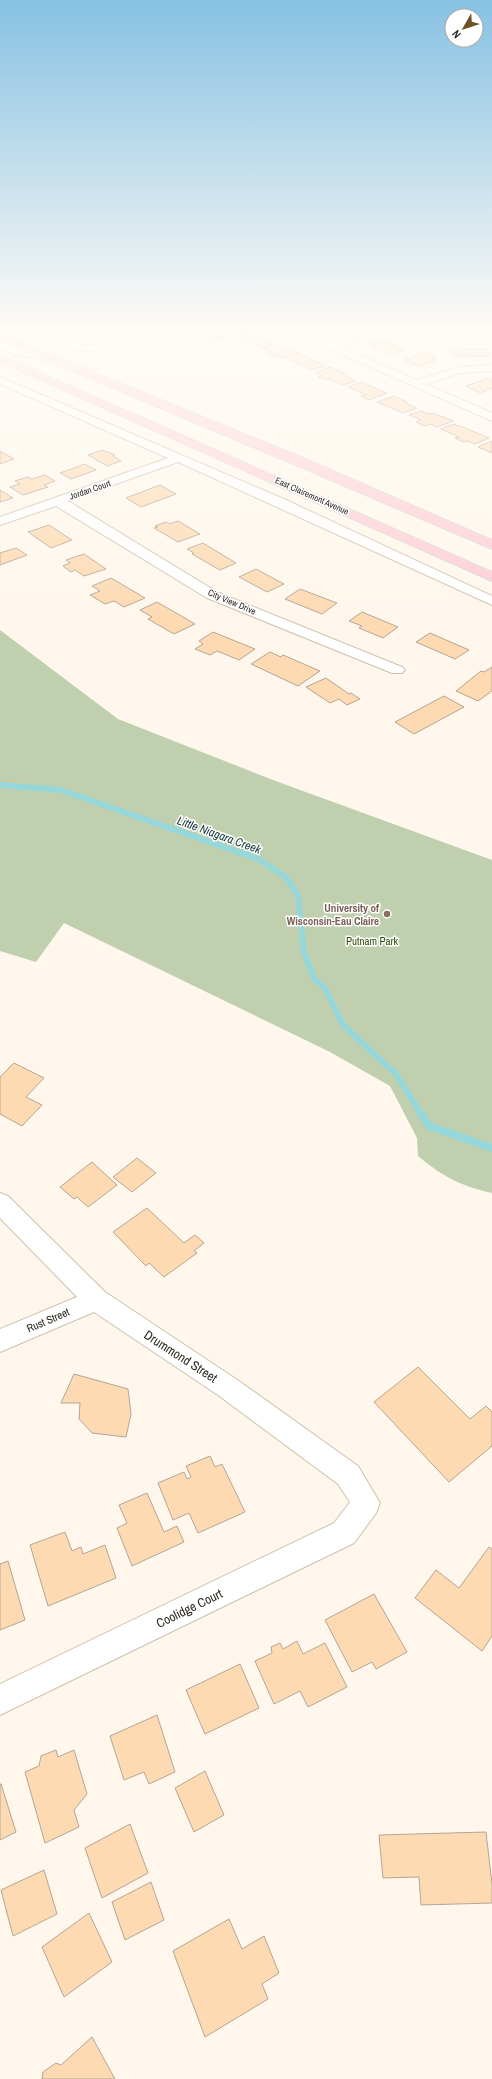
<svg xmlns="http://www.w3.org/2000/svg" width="492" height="2079" font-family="'Archivo Narrow',sans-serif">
<rect width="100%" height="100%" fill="#fff7ec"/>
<!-- green -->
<path fill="#c0d0af" d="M0 630 118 719 273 780 492 860V1193C461 1186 443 1177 418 1156L417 1138 390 1086 330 1052 64 923 36 962 0 951Z"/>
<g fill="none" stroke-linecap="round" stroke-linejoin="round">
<!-- stream-far1 -->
<path stroke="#96d7db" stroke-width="6" d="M0 785 61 790 258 859 286 877 298 896 304 952 314 979 325 988 343 1025 396 1074 422 1115"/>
<!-- stream -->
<path stroke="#96d7db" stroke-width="8" d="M421 1114 429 1126 492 1148"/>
</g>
<!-- building -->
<path fill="#fddab2" stroke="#b4a595" d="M58 326H127L113 332 83 335H74Z
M217 326H241L250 330 220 339 216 338 209 340 195 333Z
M349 328 368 336 356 339 338 332Z
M250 332 263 338 272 341 258 345 238 338 241 337 237 336Z
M378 339 397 345 394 346 404 350 391 355 370 346 374 345 368 343Z
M272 344 279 347H286L299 353 283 358 278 356 273 357 265 354 271 352 261 347Z
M487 349 491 356 454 357 450 350Z
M427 352 437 357 432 358 436 360 418 366 404 360Z
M302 355 308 358 325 366 311 370 287 359Z
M330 367 343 373 342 374 356 381 343 385 330 379 326 380 318 377 323 375 316 372Z
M489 378 492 380V388L480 393 466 386Z
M361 382 387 393 369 400 361 396 366 395 348 387Z
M394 396 407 402 405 403 417 408 403 413 377 402Z
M421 411 429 414 433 413 453 421 437 427 430 424 425 426 416 422 421 420 409 415Z
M453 424 465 428 489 438 475 444 467 441 463 442 455 438 459 437 441 429Z
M492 441V453L478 447Z
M102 450 115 455 113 456 121 461 107 466 88 455Z
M0 451 14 459 0 464Z
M85 464 96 470 71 479 60 473Z
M45 475 55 481 44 485 48 487 23 495 10 487 20 484 15 481 28 477 32 479Z
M160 485 176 494 141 507 126 498Z
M0 490 13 498 0 502Z
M178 521 200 534 178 542 154 528 158 527 155 526 166 522 169 524Z
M49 525 72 540 51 548 28 532Z
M203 543 236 563 220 570 192 554 194 553 187 549Z
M16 548 27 555 0 565V553Z
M84 554 106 569 84 576 75 570 71 572 63 566 70 563 66 560Z
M256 569 284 584 267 592 239 577Z
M111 578 145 598 124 607 114 601 105 604 90 595 100 591 92 586Z
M300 589 337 603 322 614 285 599Z
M157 602 195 624 174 634 148 619 152 617 140 610Z
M362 612 398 627 383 638 359 628 362 626 349 621Z
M213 632 255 649 239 660 217 651 210 655 195 649 203 644 199 641Z
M430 633 469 650 455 659 416 642Z
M270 652 281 657 283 655 320 671 298 686 251 664Z
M492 667V691L478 701 456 691 481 671 484 672Z
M326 678 349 694 351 693 360 699 347 705 339 699 330 703 306 687Z
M444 696 464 707 414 734 395 722Z
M14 1063 44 1078 26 1097 42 1105 22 1126 0 1114V1077Z
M137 1158 156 1173 132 1192 113 1177Z
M92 1162 117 1185 88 1207 77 1197 74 1199 60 1187Z
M147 1208 184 1243 195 1235 204 1243 194 1251 197 1253 164 1277 149 1263 146 1266 113 1232Z
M418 1367 470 1419 486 1406 492 1412V1446L449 1482 374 1402Z
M74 1374 128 1389 131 1414 126 1437 92 1433 79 1419 80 1403H61Z
M210 1456 215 1467 222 1464 245 1512 198 1533 189 1513 173 1520 158 1483 184 1472 187 1479 191 1477 186 1466Z
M147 1493 164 1532 177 1526 184 1542 132 1566 117 1528 127 1523 119 1505Z
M65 1532 72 1551 81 1547 83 1554 105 1545 116 1578 48 1606 30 1545Z
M489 1547 492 1549V1636L482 1651 415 1598 436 1570 459 1588Z
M8 1561 25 1620 0 1630V1564Z
M374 1594 407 1652 376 1669 372 1662 352 1672 325 1620Z
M297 1641 303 1654 325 1643 347 1687 308 1707 300 1691 274 1704 255 1661 272 1653 271 1647 280 1643 283 1649Z
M240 1664 259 1708 205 1734 186 1690Z
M157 1715 175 1772 149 1784 144 1772 124 1780 110 1736Z
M56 1750 58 1757 74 1750 87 1794 74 1810 79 1827 45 1843 25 1772 39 1766 41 1756Z
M205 1771 224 1815 194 1832 175 1788Z
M0 1784H1L16 1832 0 1840Z
M130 1824 148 1873 102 1898 85 1848Z
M486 1832 492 1884V1903L421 1905 419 1877 383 1878 379 1835Z
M44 1870 57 1914 13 1936 1 1890Z
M151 1882 164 1920 125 1940 112 1902Z
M89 1913 112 1962 64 1997 42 1947Z
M229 1919 242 1949 264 1936 279 1973 262 1984 268 1999 205 2037 173 1951Z
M92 2037 115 2079H42L43 2072 56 2063 61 2065Z"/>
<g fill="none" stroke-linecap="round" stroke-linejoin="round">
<!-- street casing -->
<g stroke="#cec0af" stroke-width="2">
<path id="street" d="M12 326H27L64 341 89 346 156 326H174L89 352 57 346Z
M278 326H293L417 380 459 367 492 365V371L460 373 426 384 492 413V421Z
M0 377 284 499 492 596V605L178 462 68 501 217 592 402 667 405 670 402 673H392L207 598 56 506 0 525V517L168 458 0 384Z
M0 1193 8 1196 105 1292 236 1379 358 1466 380 1503 376 1513 354 1543 0 1715V1684L334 1523 350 1502 338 1484 218 1395 94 1312 0 1352V1329L77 1297 0 1218Z"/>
</g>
<!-- secondary casing -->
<g stroke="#cec0af" stroke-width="2">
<path id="secondary" d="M0 342 22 349 54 356 56 358 50 361 15 354 0 349Z"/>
</g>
<!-- primary casing -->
<g stroke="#d9d8d7" stroke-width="2">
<path id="primary" d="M0 334 301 457 492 540V549L291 463 0 341Z
M0 355 492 572V581L0 362Z"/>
</g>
<!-- street -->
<use href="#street" fill="#fff" fill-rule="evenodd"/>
<!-- secondary -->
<use href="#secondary" fill="#fff" fill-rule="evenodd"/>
<!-- primary -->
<use href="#primary" fill="#ffcdd7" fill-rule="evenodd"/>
</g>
<!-- sky -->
<linearGradient id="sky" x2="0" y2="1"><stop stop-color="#87c2e3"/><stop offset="0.53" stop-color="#fffbf6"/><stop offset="1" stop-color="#fffbf6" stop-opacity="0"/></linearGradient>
<rect width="492" height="617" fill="url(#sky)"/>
<!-- markers -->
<circle fill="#8d6e63" stroke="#fff" stroke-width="1.5" cx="387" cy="914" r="4"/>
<g text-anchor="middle" stroke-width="3" stroke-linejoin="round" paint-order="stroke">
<!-- far-street labels -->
<g font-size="9" fill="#2c2720" stroke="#fff">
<text transform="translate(90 490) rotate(-19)" y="3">Jordan Court</text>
<text transform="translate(312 496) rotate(24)" y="3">East Clairemont Avenue</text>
<text transform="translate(232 602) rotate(23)" y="3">City View Drive</text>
</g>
<!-- education labels -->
<g font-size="11" font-weight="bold" fill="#785e54" stroke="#fff" text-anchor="end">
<text x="379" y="912">University of<tspan x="379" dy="13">Wisconsin-Eau Claire</tspan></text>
</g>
<!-- park labels -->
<g font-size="11" fill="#324c07" stroke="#fff">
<text x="372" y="945">Putnam Park</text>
</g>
<!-- street labels -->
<g font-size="11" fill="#2c2720" stroke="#fff">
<text transform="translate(48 1320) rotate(-23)" y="4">Rust Street</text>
</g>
<!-- water labels -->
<g font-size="12" font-style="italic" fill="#163739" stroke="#fff">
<text transform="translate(219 835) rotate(20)" y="4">Little Niagara Creek</text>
</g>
<!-- near-street labels -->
<g font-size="13" fill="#2c2720" stroke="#fff">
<text transform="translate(181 1356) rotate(33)" y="5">Drummond Street</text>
<text transform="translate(189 1608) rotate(-26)" y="5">Coolidge Court</text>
</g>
</g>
<!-- north arrow -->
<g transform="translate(464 28) rotate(231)"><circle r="19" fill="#ffffff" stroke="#aba9a6"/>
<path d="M0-3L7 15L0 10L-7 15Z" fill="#6c5224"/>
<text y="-6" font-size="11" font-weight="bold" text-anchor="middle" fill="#2c2720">N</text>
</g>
</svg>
